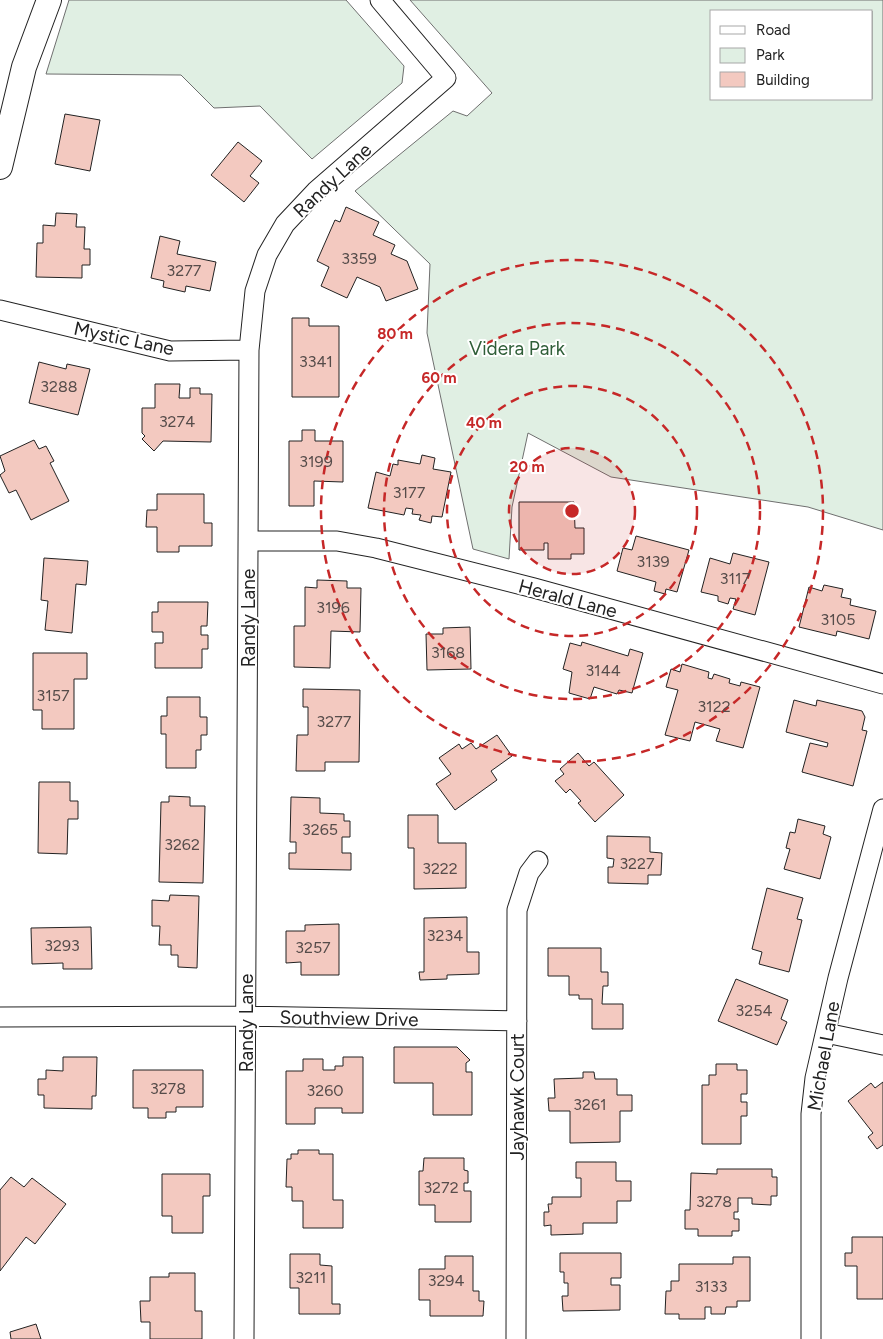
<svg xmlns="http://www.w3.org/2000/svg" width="883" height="1339" font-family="Figtree,sans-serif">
<rect width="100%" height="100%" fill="#fff"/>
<!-- green -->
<path fill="#e0efe3" stroke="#6f6f6f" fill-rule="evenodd" d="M69 0H346L404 66 402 83 312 159 260 106 214 108 181 75 46 74Z
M410 0H883V530L808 507 611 477 528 433 512 507 509 559 473 549 427 333 430 264 355 191 453 111 467 116 492 93ZM712 11H872V99H712Z"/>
<!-- building -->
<path fill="#f3c9c0" stroke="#222" d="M65 114 100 120 90 171 55 164Z
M238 142 262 161 250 176 259 183 244 202 211 175Z
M346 207 379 222 373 235 395 245 391 254 407 261 418 289 386 301 380 287 357 277 347 298 321 286 329 267 317 261 335 220 340 222Z
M56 213 77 214 76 227H85L84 249H90V265H82V278L36 277 37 243H43V225L55 226Z
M160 236 180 241 177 254 216 262 210 291 186 286 185 292 163 287 164 281 151 278Z
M292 318H309V326H339V397H292Z
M39 362 66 369 67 364 90 369 78 415 29 403Z
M155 384H180L179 398H190V388H200V394H212L211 442 163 441 154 451 142 439 145 436 142 433V408H155Z
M302 430H315V441H343V482L314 481V506H289V441H302Z
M34 440 39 449 46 446 54 461 50 463 69 501 31 520 16 490 9 493 0 475 5 471 0 456Z
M422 455 435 458 433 469 451 472 442 517 432 516 431 523 419 520 421 515 412 514 413 509 406 508 404 515 368 508 376 472 390 476 393 464 398 465V460L420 464Z
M157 494H204V523H212V546H179V552H157V527H146L147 510H157Z
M519 502H574L575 528H584V554H571V559H548V543H544V550H519Z
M636 536 689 550 677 592 666 589 665 594 654 591 656 582 617 571 623 548 632 550Z
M733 553 769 562 755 615 733 609 736 599 730 598 728 604 718 601V596L701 592 710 558 730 564Z
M44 558 88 561 86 585 76 584 72 633 45 630 48 601 41 600Z
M317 580 347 581V588H361L360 632 331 631 330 668 294 667V626H305V587L317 588Z
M824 585 843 589 841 597 851 599 850 605 876 611 869 639 837 631 836 636 799 627 809 587 822 591Z
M158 602H208L207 626H201V635H208V649H202V668H155V643H163V632H152V612H158Z
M470 627 471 669 427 670 426 634H443V628Z
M582 642 628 656 630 649 643 653 632 693 619 690 617 694 594 687 590 699 569 693 572 672 563 669 570 643 581 646Z
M33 653H87V679H74V729H42V710H33Z
M682 664 709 672 708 678 712 679 714 674 730 679 729 683 740 686 741 682 760 687 743 748 716 741 720 729 695 722 690 741 665 735 678 690 666 687 671 669 680 672Z
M303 689 360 690 359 762H325V771H296L297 735H308V707H303Z
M167 697H200V717H207V735H201V750H196V768H166V734H161V716H167Z
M794 700 816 706 817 700 862 711 865 717 862 730 867 731 853 786 802 772 810 743 827 747 828 743 786 732Z
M497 735 512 756 491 771 497 780 455 810 436 784 451 774 439 758 459 744 462 749 471 743 476 749Z
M578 753 589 766 594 762 624 795 595 822 578 803 581 801 570 789 566 793 555 781 564 774 560 769Z
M39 782H70V801H78V819H68L67 854 38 853Z
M169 796 190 797V806H205L203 883 159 882 161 802H169Z
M291 797 320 798V813L344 814V821H350V837H342V853H351V870L289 869V853H296V842H290Z
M408 815H438V843H466V888L414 889V848H408Z
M798 819 825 826 823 834 831 837 820 879 784 869 790 849 786 848 790 832 795 833Z
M607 836 650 837V852L662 853 661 875H648V884L608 883V867H613L614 859 607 858Z
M767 888 803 898 797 919 802 920 789 972 759 964 762 952 752 949Z
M170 895 199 896 197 968 178 967V955H171V945H159L160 926H152V900L169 901Z
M467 917V952H479V974L447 975V979L420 980 419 972H424V918Z
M339 924V975H301V962L286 963V931H305V925Z
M91 927 92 969H63V963L32 964 31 928Z
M548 948H601V972H608V986H603L602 1004H623V1029H592V999H579V995H569V976H548Z
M736 979 788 1000 781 1019 787 1022 777 1045 718 1021Z
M394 1047H457L470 1060 466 1063V1072H472V1115H433V1083H394Z
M63 1057H97L96 1096H92V1109L44 1108V1095H38V1079H46V1070L63 1071Z
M343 1057H363V1113H342V1108H315V1124H286V1071H303V1059H323V1070H335V1066H343Z
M716 1064H737V1070H747V1094H741V1102H747V1116H741V1144H702V1085H709V1075H716Z
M133 1070H203V1107H176V1112H166V1118H148V1108H133Z
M583 1072H594L595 1079H617V1095H632V1111H620V1142L570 1143V1111H549L548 1098H555L554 1079 583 1078Z
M883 1082V1145L877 1149 868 1137 873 1133 848 1101 871 1083 875 1088Z
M298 1150H319V1154H333V1200H343V1228H303V1201H292V1187H286L287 1159H291V1154H298Z
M424 1158H464V1170L468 1171V1183H464V1191H471V1222H435V1205H419V1171H423Z
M576 1162H616V1181H631V1201H617V1223H583V1234L551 1235V1225L544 1226V1212H549L548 1204H552V1197H581V1178H576Z
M717 1169H772V1177H777V1196H771V1205L752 1204V1198H738V1212H734V1219H739V1231H732V1236H698V1229H685V1210H690L691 1173 717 1174Z
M162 1174H210V1196H203V1233H172V1216H162Z
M11 1177 24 1187 32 1178 66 1204 35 1244 26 1237 0 1271V1190Z
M852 1237H883V1299H857V1266H845V1253H852Z
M560 1253H621V1278H611V1285H620V1310L563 1311 562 1296H568V1283H564V1272H560Z
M290 1254H320V1265L332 1266V1304H340V1314H299V1288H290Z
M445 1256H473V1291H479V1301H484L483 1316H430V1300H419V1269H445Z
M733 1257H750V1301H737V1307H726L725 1314H711V1307H705V1319H679V1314H665L666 1291H671V1281H679V1264H733Z
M169 1273H195V1311H202V1339H150V1322H141L140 1301H150V1277H169Z
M36 1324 41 1339H11L10 1332Z"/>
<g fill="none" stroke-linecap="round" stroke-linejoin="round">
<!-- minor casing -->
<g stroke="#222" stroke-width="21">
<path id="minor" d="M0 310 170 351 249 350
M248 541H337L376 548 534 588 883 684
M0 1017 246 1016 517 1021
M826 1033 883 1045
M244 1339 249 350 255 291 267 255 285 224 316 191 446 78 380 0
M516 1339 517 910 529 873 538 861
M811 1339V1114L815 1078 838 978 883 809"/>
</g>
<!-- tertiary casing -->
<g stroke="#222" stroke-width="26">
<path id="tertiary" d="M0 167 24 67 49 0"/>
</g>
<!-- minor -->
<use href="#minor" stroke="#fff" stroke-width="19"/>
<!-- tertiary -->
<use href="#tertiary" stroke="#fff" stroke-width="24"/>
</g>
<!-- distance rings -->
<circle cx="572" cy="511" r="63" fill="#c62828" fill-opacity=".12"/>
<g fill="none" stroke="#c62828" stroke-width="2.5" stroke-dasharray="9 6">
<circle cx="572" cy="511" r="63"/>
<circle cx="572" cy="511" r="125"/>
<circle cx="572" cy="511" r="188"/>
<circle cx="572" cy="511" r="251"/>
</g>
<g text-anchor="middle" stroke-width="4" stroke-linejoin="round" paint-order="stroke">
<!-- number labels -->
<g font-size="16" fill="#564c4a">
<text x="359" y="264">3359</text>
<text x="184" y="276">3277</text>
<text x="316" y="367">3341</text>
<text x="59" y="392">3288</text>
<text x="177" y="427">3274</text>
<text x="316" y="467">3199</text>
<text x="409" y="498">3177</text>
<text x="653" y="567">3139</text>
<text x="735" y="584">3117</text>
<text x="333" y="613">3196</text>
<text x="838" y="625">3105</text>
<text x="448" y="658">3168</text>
<text x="603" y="676">3144</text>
<text x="53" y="701">3157</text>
<text x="714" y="712">3122</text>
<text x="334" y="727">3277</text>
<text x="320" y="835">3265</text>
<text x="182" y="850">3262</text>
<text x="637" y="869">3227</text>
<text x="440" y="874">3222</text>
<text x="445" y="941">3234</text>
<text x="62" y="951">3293</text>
<text x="313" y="953">3257</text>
<text x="754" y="1016">3254</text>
<text x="168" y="1094">3278</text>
<text x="325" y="1096">3260</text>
<text x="590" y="1110">3261</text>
<text x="441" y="1193">3272</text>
<text x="714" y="1207">3278</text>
<text x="311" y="1283">3211</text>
<text x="446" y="1286">3294</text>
<text x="711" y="1292">3133</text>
</g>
<!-- street labels -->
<g font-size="19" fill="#222" stroke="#fff">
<text transform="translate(332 180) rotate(-43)" y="7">Randy Lane</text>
<text transform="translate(124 338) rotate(12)" y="7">Mystic Lane</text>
<text transform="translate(568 598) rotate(15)" y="7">Herald Lane</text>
<text transform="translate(248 618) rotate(-90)" y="7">Randy Lane</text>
<text transform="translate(349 1018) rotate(1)" y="7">Southview Drive</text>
<text transform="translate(246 1023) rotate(-90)" y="7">Randy Lane</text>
<text transform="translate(823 1056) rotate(-80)" y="7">Michael Lane</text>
<text transform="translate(517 1097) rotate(-90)" y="7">Jayhawk Court</text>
</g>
<!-- park labels -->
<g font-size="19" fill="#2f5e38" stroke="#fff">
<text x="517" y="355">Videra Park</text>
</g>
</g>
<circle cx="572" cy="511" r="8" fill="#c62828" stroke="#fff" stroke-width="2.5"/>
<g font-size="15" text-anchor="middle" font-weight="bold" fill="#c62828" stroke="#fff" stroke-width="4" stroke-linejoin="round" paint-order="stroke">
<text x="395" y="339">80 m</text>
<text x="439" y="383">60 m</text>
<text x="484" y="428">40 m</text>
<text x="527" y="472">20 m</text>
</g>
<!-- legend -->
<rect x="710" y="10" width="162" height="90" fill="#ffffff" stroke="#a7a7a7"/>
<rect x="720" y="26" width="25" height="8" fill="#ffffff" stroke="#a7a7a7"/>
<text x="756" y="35" font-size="15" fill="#222222">Road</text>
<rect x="720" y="48" width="25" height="15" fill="#e0efe3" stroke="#a7a7a7"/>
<text x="756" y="60" font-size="15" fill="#222222">Park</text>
<rect x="720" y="72" width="25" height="15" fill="#f3c9c0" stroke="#a7a7a7"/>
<text x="756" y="85" font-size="15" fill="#222222">Building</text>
</svg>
